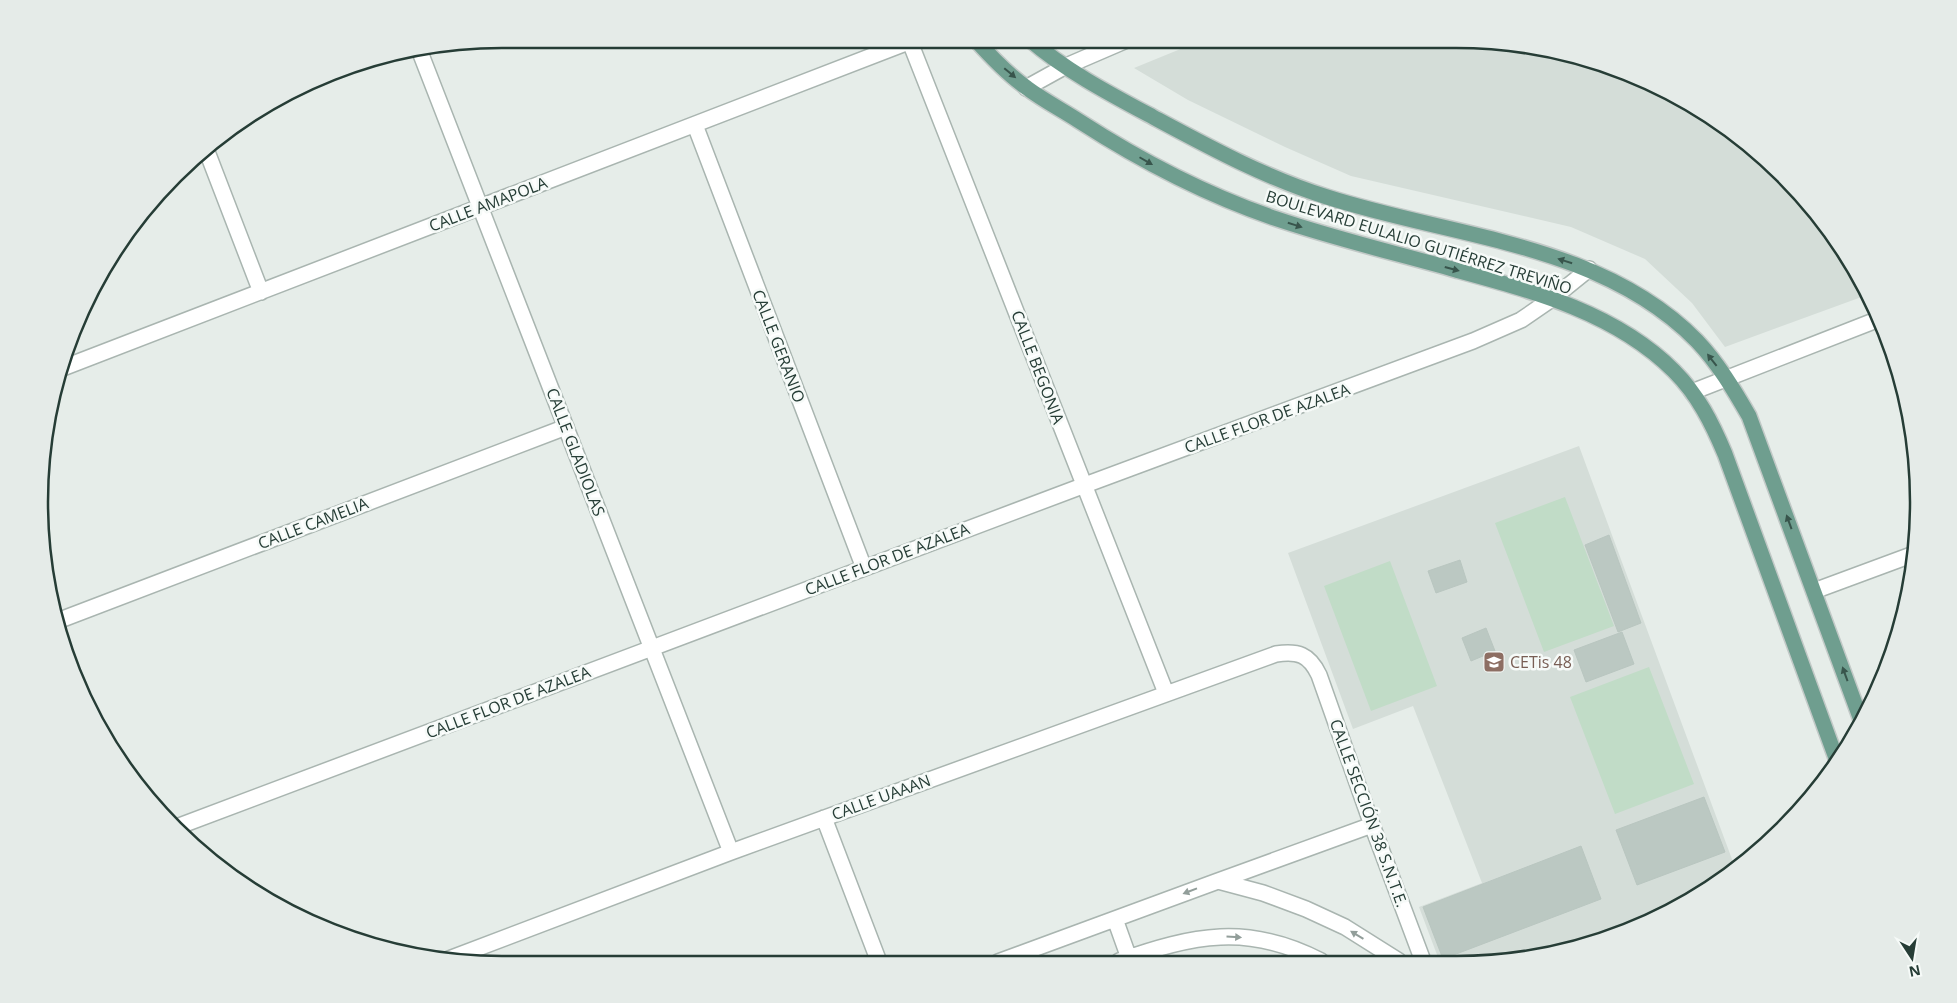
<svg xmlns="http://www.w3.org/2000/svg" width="1957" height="1003" font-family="'Open Sans',sans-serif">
<rect width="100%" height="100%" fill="#e6ede9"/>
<!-- built -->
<path fill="#d4ddd8" d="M1205 39 1485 40 1575 54 1660 86 1737 134 1803 196 1856 270 1867 295 1725 347 1692 303 1645 259 1571 227 1351 176 1285 147 1188 100 1134 68Z
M1579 446 1736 870 1632 929 1516 960H1439L1419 907 1482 883 1413 706 1353 729 1288 553Z"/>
<!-- green -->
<path fill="#c1dcc7" d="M1565 497 1614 626 1544 652 1495 523Z
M1390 561 1437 686 1371 711 1324 586Z
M1649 667 1694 784 1615 814 1570 697Z"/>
<!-- building -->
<path fill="#bbc8c2" stroke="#b9c6c0" d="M1609 535 1641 623 1618 632 1585 545Z
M1460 560 1467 582 1436 593 1428 571Z
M1486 628 1495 651 1471 661 1462 638Z
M1622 632 1634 664 1586 682 1574 650Z
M1704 797 1725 852 1637 885 1616 830Z
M1581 846 1601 899 1443 959 1423 907Z
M1659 914 1632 929 1577 944Z"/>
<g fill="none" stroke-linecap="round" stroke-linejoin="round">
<!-- street casing -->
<g stroke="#a9b5b0" stroke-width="18">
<path id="street" d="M910 42 1166 693
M420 52 731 852
M1026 88 1064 67 1129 39
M695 125 864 568
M206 149 261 292
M60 369 916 39
M1692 392 1879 319
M1814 591 1914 554
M60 620 566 427
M824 818 879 962
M174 828 1085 485 1473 341 1521 320 1553 298 1589 269
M1218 881 1372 825
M1115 919 1130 961
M449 959 731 852 1276 654C1298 651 1309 654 1319 675L1372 825 1423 961
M1119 961C1193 935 1248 923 1321 961
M998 962 1218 881 1263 893 1306 909 1345 927 1399 961"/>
</g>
<!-- primary casing -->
<g stroke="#c2c9c7" stroke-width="18">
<path id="primary" d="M975 39C991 57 1007 74 1027 88 1043 100 1062 110 1079 121 1141 161 1206 195 1277 219 1336 239 1396 253 1456 270 1533 291 1616 313 1674 371 1698 395 1712 423 1725 454L1836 758
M1029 39C1066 71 1110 94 1153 117 1209 147 1266 178 1327 197 1451 237 1601 243 1697 341 1718 363 1734 390 1749 416L1861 720"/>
</g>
<!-- street -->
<use href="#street" stroke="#fff" stroke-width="15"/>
<!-- primary -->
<use href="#primary" stroke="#6f9e8f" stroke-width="15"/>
</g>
<!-- one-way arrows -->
<defs><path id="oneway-solid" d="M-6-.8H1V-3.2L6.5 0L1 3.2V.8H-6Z" transform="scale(1.25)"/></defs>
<g fill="#38554c">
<use href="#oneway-solid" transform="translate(1010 73) rotate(40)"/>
<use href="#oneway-solid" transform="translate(1146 161) rotate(30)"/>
<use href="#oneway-solid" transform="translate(1295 225) rotate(17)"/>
<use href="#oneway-solid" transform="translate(1565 261) rotate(-162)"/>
<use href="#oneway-solid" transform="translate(1452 269) rotate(15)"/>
<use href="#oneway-solid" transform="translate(1712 360) rotate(-128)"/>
<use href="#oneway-solid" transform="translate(1789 522) rotate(-110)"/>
<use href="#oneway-solid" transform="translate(1845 674) rotate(-110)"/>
</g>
<g fill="#929e9a">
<use href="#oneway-solid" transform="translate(1190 891) rotate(159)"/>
<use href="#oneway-solid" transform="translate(1357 935) rotate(-149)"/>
<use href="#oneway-solid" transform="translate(1234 937) rotate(3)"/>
</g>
<!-- icons -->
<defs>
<g id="school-square" transform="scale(1.125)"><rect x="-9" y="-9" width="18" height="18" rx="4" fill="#8d6e63" stroke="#f6faf8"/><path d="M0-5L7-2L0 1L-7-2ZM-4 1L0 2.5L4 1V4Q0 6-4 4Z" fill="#fff"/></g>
</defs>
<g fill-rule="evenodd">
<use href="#school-square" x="1494" y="662"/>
</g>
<g text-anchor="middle" stroke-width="5" stroke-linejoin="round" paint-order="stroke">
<!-- street labels -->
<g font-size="16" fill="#263d36" stroke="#f6faf8">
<text transform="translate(488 204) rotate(-21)" y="6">CALLE AMAPOLA</text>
<text transform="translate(1419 242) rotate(17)" y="6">BOULEVARD EULALIO GUTIÉRREZ TREVIÑO</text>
<text transform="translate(779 346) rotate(69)" y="6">CALLE GERANIO</text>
<text transform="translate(1038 367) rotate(69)" y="6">CALLE BEGONIA</text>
<text transform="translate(1267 418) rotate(-20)" y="6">CALLE FLOR DE AZALEA</text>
<text transform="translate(576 452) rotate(69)" y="6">CALLE GLADIOLAS</text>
<text transform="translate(313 523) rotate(-21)" y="6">CALLE CAMELIA</text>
<text transform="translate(887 559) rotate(-21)" y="6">CALLE FLOR DE AZALEA</text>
<text transform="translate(508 702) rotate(-21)" y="6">CALLE FLOR DE AZALEA</text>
<text transform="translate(881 797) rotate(-20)" y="6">CALLE UAAAN</text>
<text transform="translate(1369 813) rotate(70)" y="6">CALLE SECCIÓN 38 S.N.T.E.</text>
</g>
<!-- education labels -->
<g font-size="16" fill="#785e54" stroke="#f6faf8" text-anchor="start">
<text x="1510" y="668">CETis 48</text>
</g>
</g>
<!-- crop -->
<path d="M0 0H1957V1003H0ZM502 48H1456A454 454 0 0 1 1910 502V502A454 454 0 0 1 1456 956H502A454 454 0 0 1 48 502V502A454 454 0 0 1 502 48Z" fill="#e5ebe8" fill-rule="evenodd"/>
<path fill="none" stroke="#263d36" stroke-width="2.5" d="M502 48H1456A454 454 0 0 1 1910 502V502A454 454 0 0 1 1456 956H502A454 454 0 0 1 48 502V502A454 454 0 0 1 502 48Z"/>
<!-- north arrow -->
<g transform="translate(1912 958) rotate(168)" stroke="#f6faf8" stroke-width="4" paint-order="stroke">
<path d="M0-4L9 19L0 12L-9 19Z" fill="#263d36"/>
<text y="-8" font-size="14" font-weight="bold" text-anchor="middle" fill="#263d36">N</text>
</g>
</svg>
